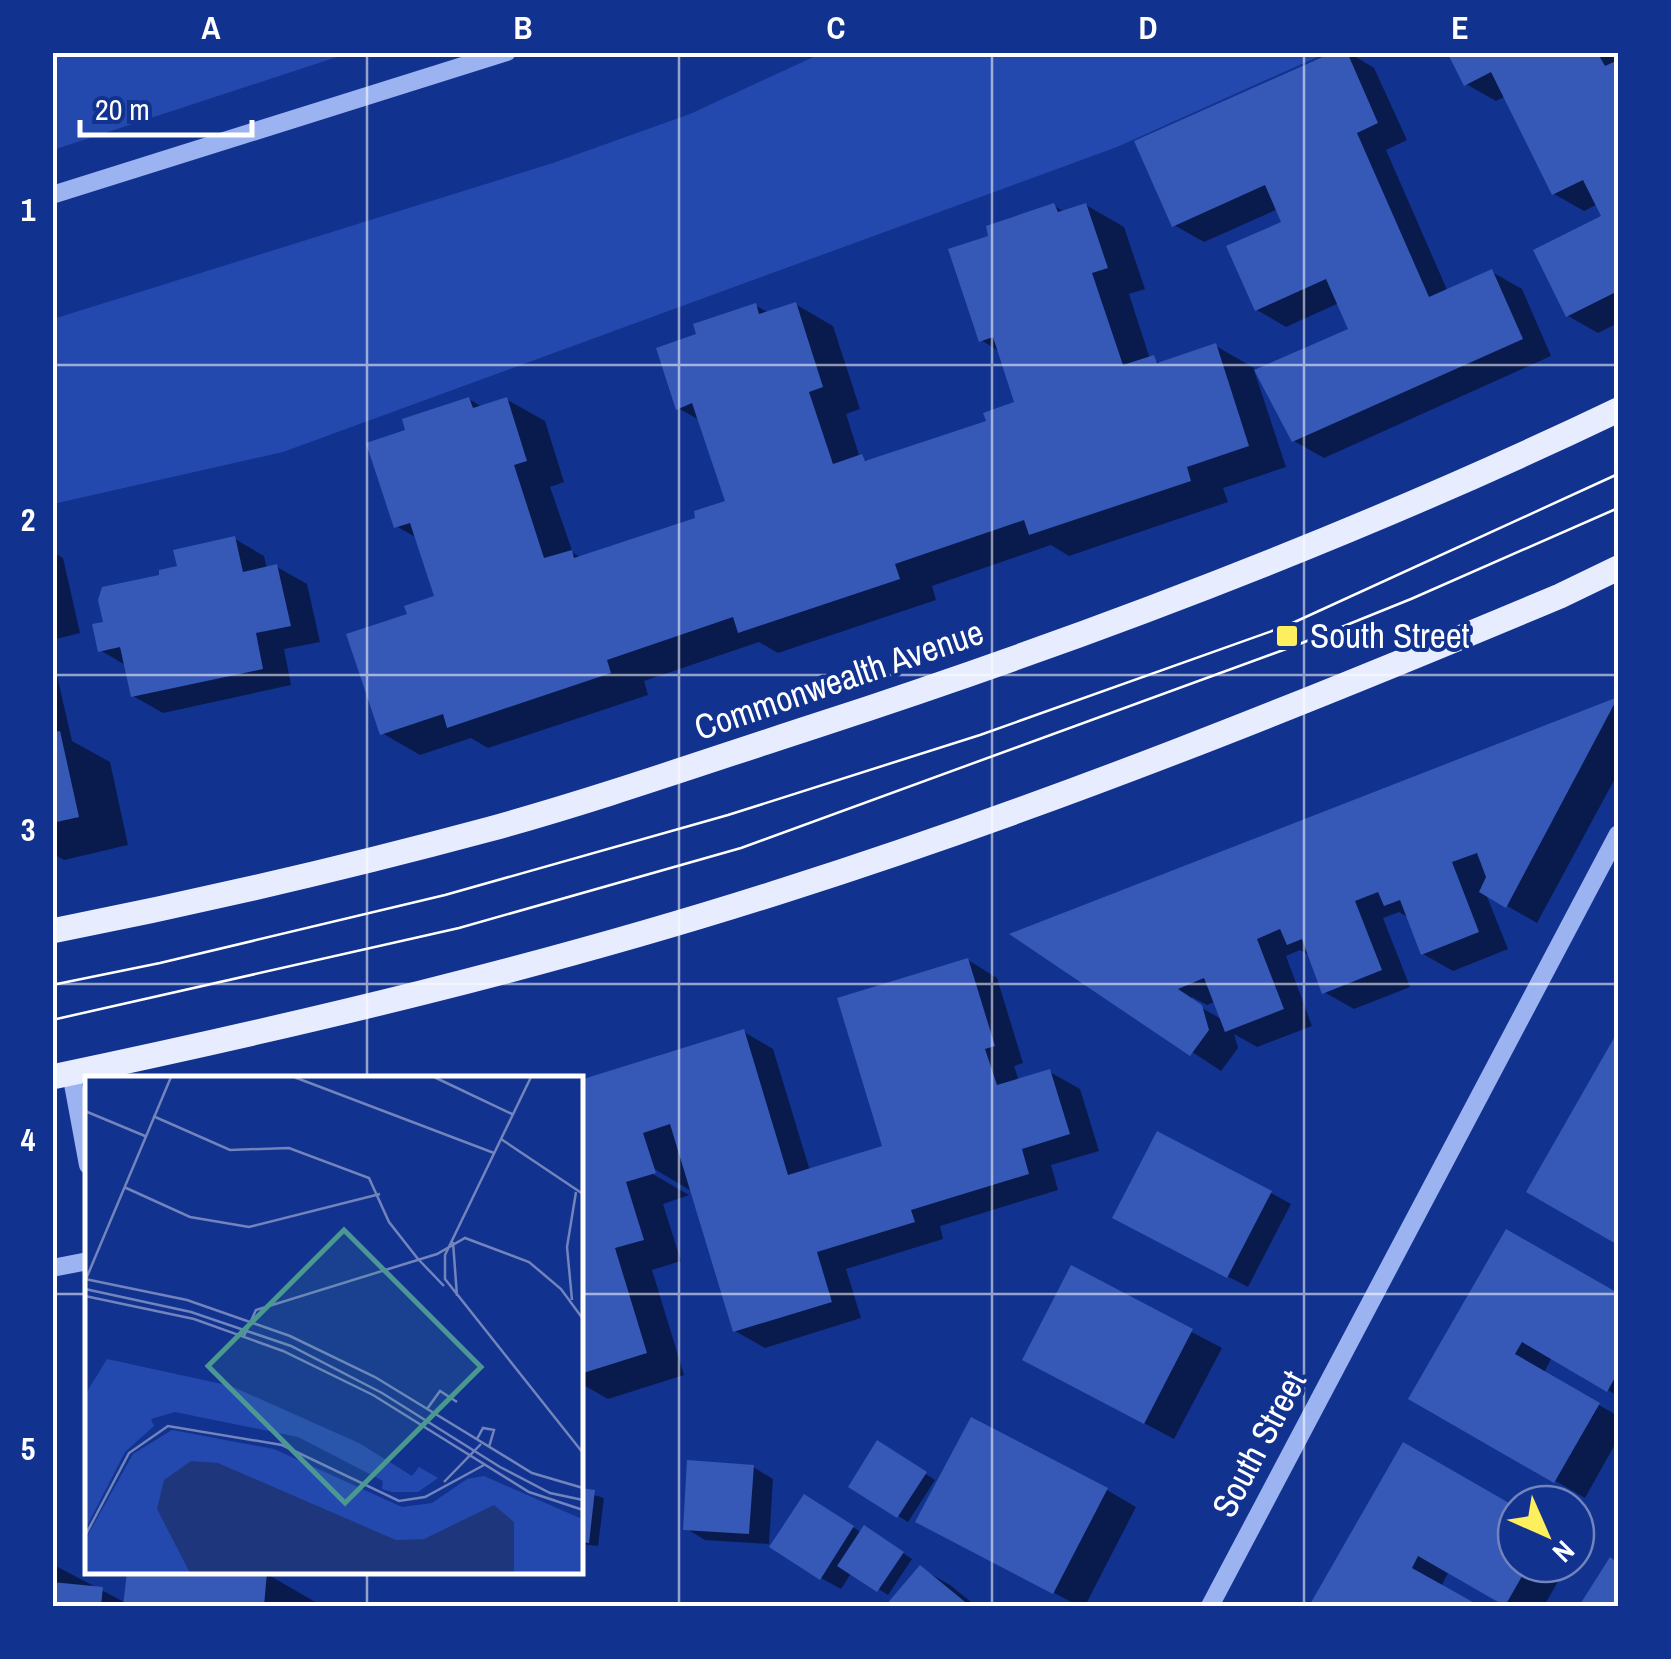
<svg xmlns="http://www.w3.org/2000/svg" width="1671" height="1659" font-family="'Archivo Narrow',sans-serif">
<rect width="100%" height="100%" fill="#12328f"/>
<!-- green -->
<path fill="#2449ae" d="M53 52H349V53L53 150Z
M822 53H1326L1117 147 283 452 53 504V319L553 163 690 114Z"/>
<!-- shadow -->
<path fill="#0007" fill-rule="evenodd" d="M1340 52H1348L1374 68 1407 140 1386 150 1448 292 1492 272 1522 289 1551 356 1324 458 1294 441 1258 372 1255 373 1286 467 1223 488 1228 502 1069 556 1051 545 932 586 936 600 778 653 759 642 644 681 648 695 488 748 471 738 420 755 382 733 410 615 437 597 417 538 396 526 408 432 469 399 482 407 506 399 545 421 564 482 550 487 573 553 582 558 698 520 728 502 701 421 678 408 699 336 755 305 769 313 795 304 833 326 860 409 846 414 860 458 870 462 989 423 1017 404 1000 352 981 340 991 237 1054 206 1065 212 1086 205 1124 227 1145 289 1129 294 1150 359 1163 364 1216 346 1254 368 1255 372 1351 330 1339 303 1286 327 1257 310 1284 223 1278 209 1204 242 1174 225Z
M1450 52H1616L1618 323 1598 333 1568 316 1605 218 1598 204 1584 211 1554 194 1506 96 1496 101 1466 84Z
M235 539 264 556 267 569 277 567 307 584 320 642 284 649 291 685 163 713 133 696 127 666 100 650 105 624 162 576Z
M52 552 63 558 80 633 52 640Z
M52 654 72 741 110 762 128 845 64 860 52 853Z
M1618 700V773L1537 923 1486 894 1508 949 1453 971 1423 954 1409 918 1399 912 1383 918 1410 987 1354 1009 1324 992 1311 956 1300 950 1286 956 1312 1026 1257 1047 1234 1034 1238 1048 1221 1071 1014 934ZM1192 997 1207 1005 1214 1002 1221 1019 1190 1001Z
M968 960 997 978 1023 1063 1014 1066 1019 1081 1050 1072 1080 1089 1099 1151 1051 1165 1058 1190 940 1226 943 1239 846 1269 861 1318 765 1348 735 1331 693 1192 646 1164 644 1169 689 1195 663 1204 681 1261 652 1270 684 1375 608 1399 580 1383V1082L744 1032 773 1049 810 1171 885 1147Z
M1618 1036V1243L1530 1191Z
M1271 1193 1291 1204 1248 1287 1135 1228Z
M1507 1232 1618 1296V1396L1552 1357 1544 1373 1618 1416V1439L1585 1498 1412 1398Z
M1072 1269 1222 1348 1174 1439 1055 1376Z
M878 1444 935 1480 908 1522 851 1486Z
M1404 1445 1516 1509V1564H1568L1544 1606H1511L1449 1571 1441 1587 1475 1606H1312Z
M753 1467 773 1479 769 1544 705 1540 685 1528Z
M1107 1490 1136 1507 1085 1606H1079L948 1538Z
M580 1491 604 1498 598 1546 580 1544Z
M824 1508 862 1533 865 1528 912 1559 888 1595 852 1572 841 1589 821 1578Z
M52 1564 126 1603 129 1572H239L267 1574 317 1603V1606H52Z
M920 1568 950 1585 976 1606H888Z"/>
<!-- building -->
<path fill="#3658b6" d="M1334 52H1347L1378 123 1357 133 1429 297 1492 269 1523 339 1292 442 1254 370 1348 329 1326 279 1255 311 1226 246 1281 222 1265 185 1172 227 1134 141Z
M1447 52H1597L1605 66 1618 60V291L1566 317 1533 250 1601 216 1583 180 1552 195 1491 72 1464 86Z
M1054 203 1058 212 1086 203 1108 268 1092 273 1123 365 1154 355 1157 363 1216 343 1249 446 1187 467 1191 481 1029 535 1024 520 895 564 900 579 738 633 733 617 607 660 611 673 447 728 443 714 380 735 346 634 407 614 404 606 434 596 410 523 394 528 366 443 405 430 402 419 469 397 473 408 507 397 527 461 514 465 544 558 572 550 574 558 695 518 694 511 725 501 692 403 676 410 656 348 696 334 693 324 756 303 759 314 796 302 823 387 809 392 833 464 862 454 865 461 986 421 983 413 1014 402 993 337 979 342 948 249 988 236 986 226Z
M235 536 243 572 277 564 291 626 256 633 263 669 131 697 120 647 98 652 92 624 103 622 98 600 102 587 159 575V570L177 566 173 550Z
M1618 697 1506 908 1479 892 1486 877 1477 853 1452 862 1479 932 1421 955 1400 900 1384 906 1378 892 1355 901 1382 970 1322 994 1302 939 1287 945 1280 929 1257 939 1284 1009 1225 1032 1204 978 1178 989 1202 1005 1209 1030 1190 1056 1009 934Z
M60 731 79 817 52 823V732Z
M968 958 995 1046 985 1049 997 1085 1050 1069 1070 1134 1022 1149 1029 1174 911 1210 915 1222 817 1252 832 1302 733 1332 670 1124 643 1133 656 1173 626 1182 644 1240 615 1248 647 1353 580 1374V1080L744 1029 788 1175 882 1146 837 998Z
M1618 1031V1245L1526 1192Z
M1157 1131 1272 1191 1227 1278 1112 1218Z
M1506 1229 1618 1293V1372L1607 1392 1522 1342 1515 1354 1600 1403 1554 1483 1408 1399Z
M1071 1265 1193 1329 1144 1424 1022 1360Z
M971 1417 1108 1488 1053 1594 915 1522Z
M877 1440 927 1472 897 1518 848 1487Z
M1403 1442 1516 1507V1564H1529L1505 1606 1418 1556 1412 1568 1480 1606H1309Z
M687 1460 754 1465 749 1534 683 1530Z
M580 1488 595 1490 589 1543 580 1542Z
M804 1494 854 1526 820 1580 769 1547Z
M864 1525 904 1552 877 1592 837 1566Z
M1610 1557 1618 1563V1606H1579Z
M920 1565 970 1606H885Z
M127 1572H267L264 1606H123Z
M52 1582 103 1587 101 1606H52Z"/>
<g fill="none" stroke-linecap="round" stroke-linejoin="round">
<!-- minor -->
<path stroke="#9cb3f2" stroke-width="18" d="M52 195 507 52
M71 1073 88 1165
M52 1268 88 1261
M1210 1606 1618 834"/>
<!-- major -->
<path stroke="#e7ecff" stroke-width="25" d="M52 931C199 902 345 868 490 829 599 799 707 761 815 726 1088 637 1359 534 1618 410
M52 1077C299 1025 545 967 785 890 1049 806 1305 703 1560 596L1618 568"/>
<!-- tram -->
<path stroke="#fff" stroke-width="2.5" d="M52 985 160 963 445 895 728 815 980 735 1286 626 1618 474
M52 1020 459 928 741 848 1297 645 1411 599 1618 508"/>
</g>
<!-- grid -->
<path fill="none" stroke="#fff" stroke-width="2.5" stroke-opacity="0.55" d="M367 52V1079M679 52V1606M992 52V1606M1304 52V1606M52 365H1618M52 675H1618M52 984H1618M52 1294H88M580 1294H1618M367 1572V1606"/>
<!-- markers -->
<rect fill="#ffee5d" stroke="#12328f" stroke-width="4" x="1275" y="624" width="24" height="24" rx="5"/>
<g text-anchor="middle" stroke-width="8" stroke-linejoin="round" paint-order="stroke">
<!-- poi labels -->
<g font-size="35" fill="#fff" stroke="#12328f" text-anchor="start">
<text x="1310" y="648">South Street</text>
</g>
<!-- street labels -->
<g font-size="35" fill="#fff" stroke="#12328f">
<text transform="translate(839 680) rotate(-19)" y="12">Commonwealth Avenue</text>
<text transform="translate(1259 1444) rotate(-62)" y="12">South Street</text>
</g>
</g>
<!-- overview -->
<g transform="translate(85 1076)">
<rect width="498" height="498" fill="#12328f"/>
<path d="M22 283 146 310 274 367 327 400 334 391 353 402 333 416H307L297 413 298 405 213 361 90 336 66 343 69 350 40 376 0 454V319ZM87 354 189 373 317 431 347 427 382 403 399 400 497 443V497H0V464L48 378Z" fill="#2449ae"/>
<path d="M106 385 133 387 311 464 339 463 409 429 429 446V497H105L72 433 79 404Z" fill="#1e367c"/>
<path fill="none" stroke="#7184bc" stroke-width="2.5" d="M209 1 409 77M349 1 427 38M446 1 360 179V203L498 377M0 35 60 60M68 40 145 74 204 72 284 102 304 146 333 183M416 63 498 118M39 111 105 141 164 151 295 118M368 166 372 220M333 183 359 210M0 203 102 224 205 260 290 301 447 397 498 412M1 203 86 1M0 213 106 236 206 270 297 317 415 391 465 417 498 424M0 220 109 243 198 275 288 319 444 416 498 434M487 224 482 171 491 116M159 260 171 234 352 178 380 162 444 186 476 213 498 243M342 333 355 315 372 326M392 363 398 352 409 354 404 371M359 406 396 368M0 460 44 377 83 350 197 369 314 425 340 421 399 389"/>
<path fill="#4b9892" fill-opacity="0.15" stroke="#4b9892" stroke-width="5" d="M259 154 396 291 260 427 123 290Z"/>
<rect width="498" height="498" fill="none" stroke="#fff" stroke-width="5"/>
</g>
<!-- border -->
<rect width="1671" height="1659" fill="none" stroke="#12328f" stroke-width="110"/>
<!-- north arrow -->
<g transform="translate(1546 1534) rotate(135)"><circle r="48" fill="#12328f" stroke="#7184bc" stroke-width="2.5"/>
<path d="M0-8L18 38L0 25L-18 38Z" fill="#ffee5d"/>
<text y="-15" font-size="28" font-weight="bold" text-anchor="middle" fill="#ffffff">N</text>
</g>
<!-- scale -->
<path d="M80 120v15h172v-15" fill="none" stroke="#ffffff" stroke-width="5"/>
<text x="95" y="120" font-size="30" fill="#ffffff" stroke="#12328f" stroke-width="8" paint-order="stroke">20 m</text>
<rect x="55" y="55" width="1561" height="1549" fill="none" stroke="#fff" stroke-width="4"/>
<g font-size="32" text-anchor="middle" font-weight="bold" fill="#fff">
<text x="211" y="39">A</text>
<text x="523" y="39">B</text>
<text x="836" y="39">C</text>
<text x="1148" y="39">D</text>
<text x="1460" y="39">E</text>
<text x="28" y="221">1</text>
<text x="28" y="531">2</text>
<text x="28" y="841">3</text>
<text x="28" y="1151">4</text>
<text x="28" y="1460">5</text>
</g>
</svg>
